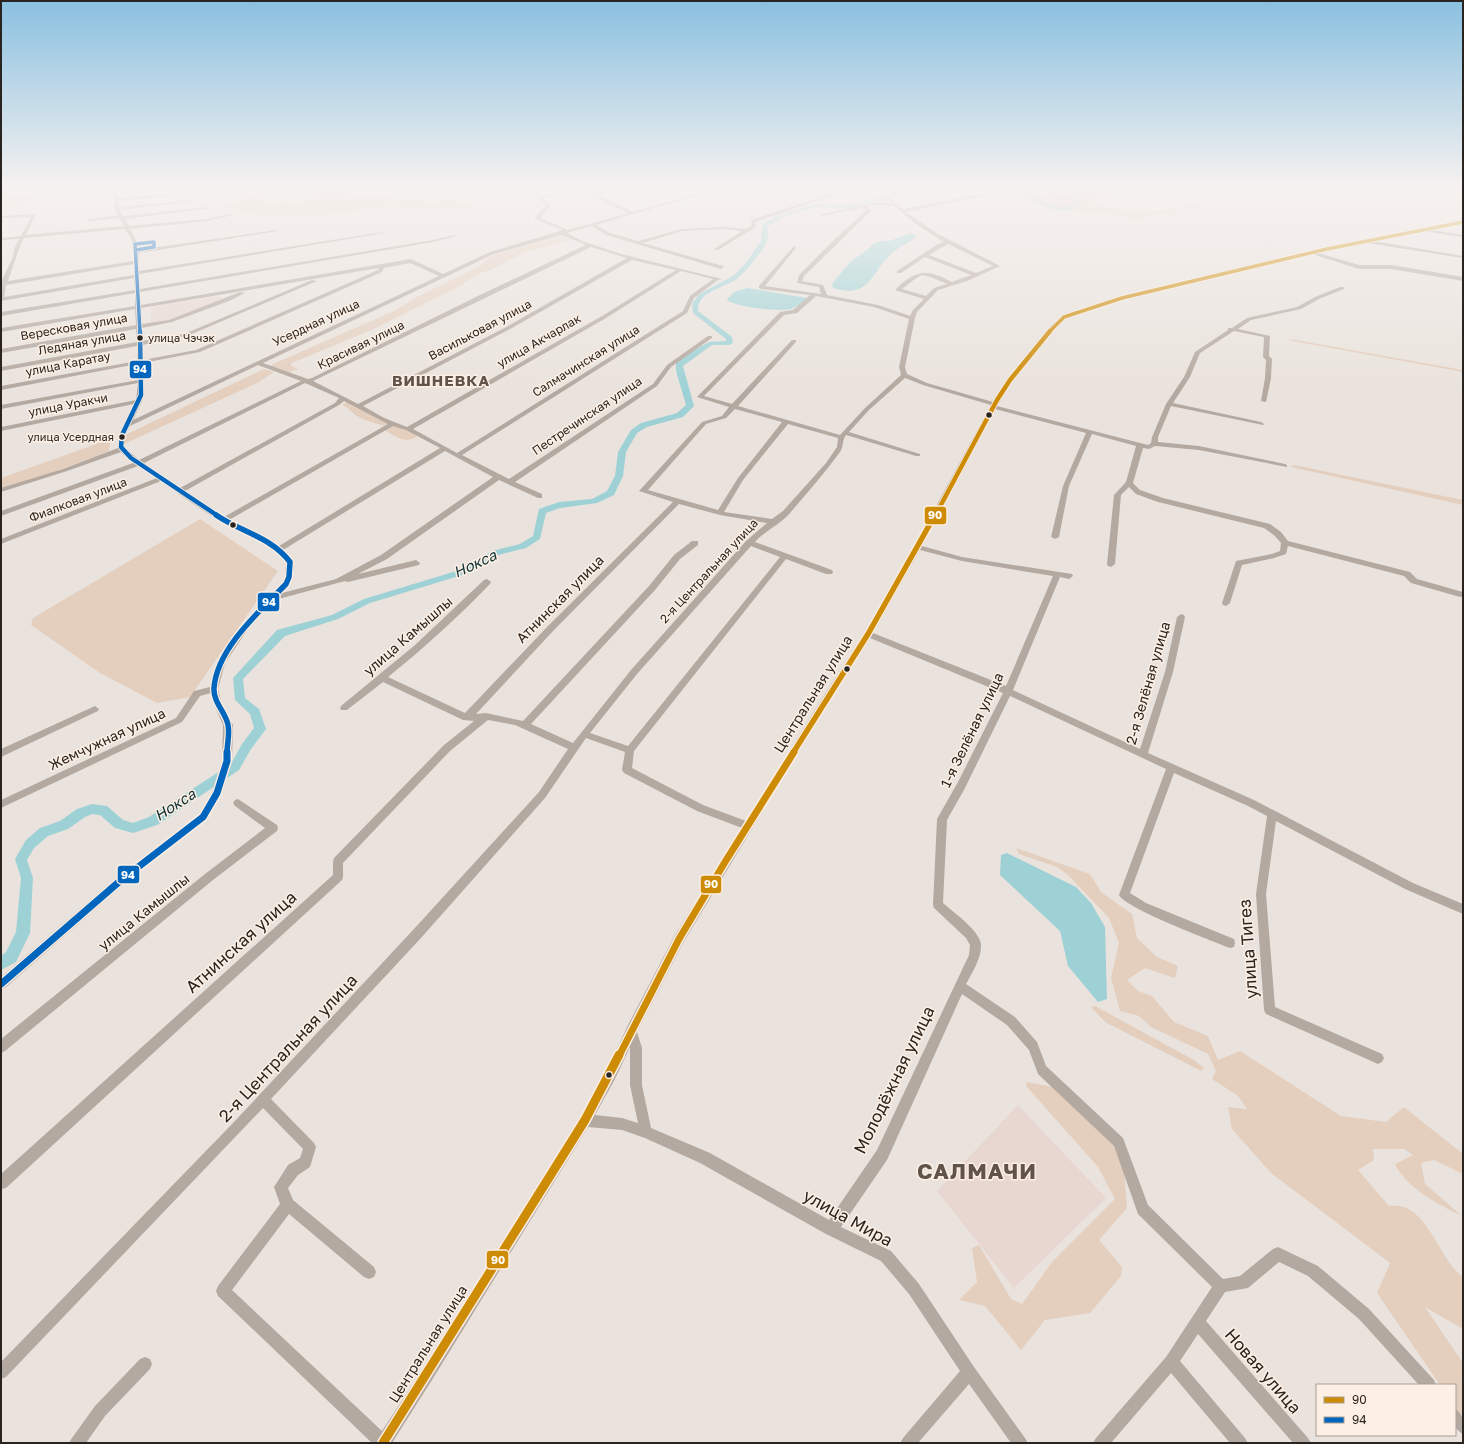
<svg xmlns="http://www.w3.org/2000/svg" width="1464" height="1444" font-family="'Golos Text',sans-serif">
<rect width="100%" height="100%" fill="#eae3dd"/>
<!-- education -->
<path fill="#e8d7d0" d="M218 296 224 299 174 319 151 323V306Z
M1018 1105 1106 1198 1014 1288 937 1191Z"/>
<!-- green -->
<path fill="#e4cfbf" d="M1 188H21L12 193 4 195V198L28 195 37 197 20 202V205L1 208Z
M1012 188H1038C1044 202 1060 196 1070 191L1072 188H1107L1117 194H1110C1104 201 1095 199 1088 205L1152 212 1200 205 1199 209 1175 210 1173 212 1177 215C1173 215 1169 213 1165 213 1157 213 1143 217 1136 221L1111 212 1107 214 1093 213 1090 215C1079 207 1062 213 1050 209 1044 208 1035 203 1030 199 1028 198 1024 198 1021 197 1017 194 1017 190 1012 188Z
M251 194H258L255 197 269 202 281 200 297 202 330 195 338 197H384L396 200 423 199 433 202 430 204 437 202 436 200H452L473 206 467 208 414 209 387 207 306 217 241 213 226 207 239 202Z
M561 236 570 238 568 241 523 253 491 270 480 273 458 287 378 327 292 363 291 366 298 369 290 372 269 367 273 364 394 311 417 297 477 267 493 255Z
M1291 339 1463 370V372L1292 341Z
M264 369 274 372 259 382 124 444 125 435Z
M350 400 389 420 387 424 384 426C375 423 362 420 354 414 350 410 347 407 342 405Z
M392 425H397L417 435 416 437C405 444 397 437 386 431V429Z
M102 442H110L109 451 100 455 37 478 1 489V478Z
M1294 465 1463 500V505L1291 467Z
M200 519 278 571 190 697 157 703 100 673 31 625 33 618Z
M1016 848 1090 874 1101 892 1132 914 1137 938 1157 957 1178 966 1175 978 1145 968 1127 980 1138 991 1152 996 1174 1022 1208 1036 1218 1060 1240 1051 1341 1116 1386 1122 1404 1107 1463 1154V1174L1434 1160 1421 1163 1425 1184 1462 1216C1439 1205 1406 1188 1395 1164L1413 1155 1404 1149H1373L1374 1160 1358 1170 1389 1206C1427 1200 1437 1258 1463 1277V1329L1425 1307 1463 1363V1431L1455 1415V1385H1440L1377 1293 1390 1263 1271 1173 1232 1129 1228 1107 1247 1109 1238 1096 1212 1079 1216 1071 1208 1054 1151 1027 1139 1016 1120 1011 1111 978 1119 943 1109 918 1068 875 1057 867 1019 854Z
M1095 1006 1194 1060 1204 1068 1201 1071 1105 1022 1091 1007Z
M1027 1082 1058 1088 1123 1156 1127 1208 1099 1240 1122 1267 1121 1276 1090 1313 1045 1320 1021 1350 985 1306 959 1300 977 1282 972 1248 979 1245 1011 1299 1022 1304 1052 1262 1115 1199 1098 1167 1026 1086Z"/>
<!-- water -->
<path fill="#9ed1d5" d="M911 233 917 236C909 243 899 247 891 254 870 274 870 299 833 288L832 284 849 263 868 249 873 244 880 241H889Z
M747 288 807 298C803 302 797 307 791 309 779 312 739 307 728 301L727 299 734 292Z
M1007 853 1076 887 1091 903 1105 927 1107 999 1098 1002 1068 966 1060 931 1000 875 1001 855Z"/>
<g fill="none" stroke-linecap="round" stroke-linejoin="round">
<!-- river -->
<path fill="#9ed1d5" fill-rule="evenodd" d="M932 188H936V193L926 196H896L847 209 817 207 785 216 768 226C768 231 768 238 767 242 762 252 747 270 738 278 724 289 698 290 698 311L732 337 733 343 729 345H712L683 366 694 406 683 417 647 427 637 433 626 452 623 476 614 495 597 503 560 508 546 513 540 539 526 548 498 555 469 573 370 603 338 619 285 636 243 679 245 698 259 709 266 729 251 749 239 770 157 825 133 833 115 828 100 815 92 814 85 817 68 829 48 836 34 848 27 860 33 878 30 933 16 962 1 970V956L6 952 16 932 21 878 15 859 26 840 40 828 60 821 77 809 92 804 107 806 123 820 133 823 149 817 231 764 242 744 254 728 250 714 235 700 233 678 277 630 332 615 364 599 463 569 492 551 520 544 533 536 539 509 559 502 592 499 607 491 615 476 618 452 631 430 641 423 677 413 686 405 676 371V363L685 355 709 342 726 341V339L693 313 692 304 699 294 733 276 745 264 761 241 762 226 767 221 781 214 817 203 847 205 896 192 931 191Z
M1014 188H1020C1032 194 1066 220 1075 200 1077 197 1075 191 1076 188H1081C1083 231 1031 202 1014 188Z"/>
<!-- minor -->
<path fill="#b4a9a0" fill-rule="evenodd" d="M32 188H44L22 191 20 190Z
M112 188H144L117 191 118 198 191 192 212 188H228L282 193H336L368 188H409L447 193 445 194 399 189H375L336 195H282L217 189 191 194 118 201 119 207 192 200 194 201 120 210 123 216 208 207 210 208 125 219 129 226 207 219 232 214 234 215 207 221 130 229 136 240 138 250 276 230 278 231 139 253V271L382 232 384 233 139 274 140 289 433 240 454 235 456 236 433 242 140 292 141 305 411 259 443 274 490 252 563 230 535 219V217L546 206 530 188H534L542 196 572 188H578L544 198 550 206 540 218 568 230 628 213C617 207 588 196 582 188H586L595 193 614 188H620L599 195 633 212 717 188H723L596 225 610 233 638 241 682 229 725 227 746 229 752 225 751 220 832 193 855 188H861L835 195 755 222 756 227 718 250 714 249 742 231 725 229 682 231 643 243 723 266 724 267 721 269 606 235 592 226 567 233 582 241 621 254 722 279 718 280 694 298 687 313 462 455 509 479 653 384 667 365 708 336H712V338L671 367 657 386 515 482 542 494V498H538L499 480 387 559 358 574 416 560 420 563 419 565 348 582 345 581 275 600 248 629 225 663 218 689 222 704 233 725 232 761 222 793 206 820 124 884 5 988 1 989V977L116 878 200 814 212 792 222 761 223 725 214 704 211 693 200 696 182 722 1 808V800L176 718 194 691 210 687 217 662 242 625 283 583 285 577 286 562C270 541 244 535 222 522 201 510 181 495 161 481L1 544V539L157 478 138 466 1 516V511L133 463 121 452 67 471 1 492V488L63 469 118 448 119 435 134 404 1 431V427L136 400 138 383 1 409V405L138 380 137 364 1 390V386L137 361V346L1 371V367L137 342 136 329 1 353V349L136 325 135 309 1 332V328L135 306V293L1 316V312L135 290 134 278 1 301V282L13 257 14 249 19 239 1 240V238L21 236 31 217 1 218V216L36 214 26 235 124 226 119 218 88 221 86 220 118 215 115 209ZM125 229 132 240 134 261 8 281C13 267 17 252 24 238ZM562 235 586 245 484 293 312 378 308 379 263 363 494 254ZM591 247 627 258 508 326 358 404 313 381ZM632 260 676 270 602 316 407 427 384 418 363 406 512 328ZM410 263 439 276 133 420 142 401 144 381 143 363 200 352 382 272 384 268ZM134 264V275L4 297 6 285ZM379 268 378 270 196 350 143 360 142 345 187 336 317 281 312 280 184 334 142 341V328L172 322 229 301 245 293 240 292 169 320 142 324 141 308ZM681 271 713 279 690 296 683 311 457 453 413 429 606 318ZM258 365 301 381 139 460 124 447 125 435 130 426ZM305 383 339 398 335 403 180 488 144 463ZM344 401 388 424 224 517 185 491 339 405ZM393 426 406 430 440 448 279 546 229 520ZM445 451 493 477 381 555 336 579 282 593C291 583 293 576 294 562L283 550Z
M882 188 892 190 910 188 908 189 884 193 903 209 991 192 984 188H989L997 193 906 212 938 234 1000 266 967 281 938 290 917 312 915 318 905 367 907 374 927 383 993 402 1008 379 1051 326 1062 316 1120 297 1237 268 1327 248 1463 221V223L1431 230 1463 235V237L1429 232 1427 231 1373 241 1463 256V258L1367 243 1318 253 1359 265H1391L1463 277V281L1391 269H1359L1312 254 1124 299 1066 318 1055 328 1012 381 997 406 1148 445 1151 443 1152 437 1166 404 1184 377 1195 352 1228 330V328H1232L1247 318 1297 307 1315 297 1340 287H1344V289L1319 299 1301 309 1251 320 1238 329 1270 336 1269 356 1272 359 1271 378 1266 402 1261 401 1265 378 1266 360 1263 357 1264 337 1234 331 1200 353 1190 377 1173 403 1261 422 1264 424 1263 425 1171 406 1158 437V442L1199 446 1285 464 1287 465V467L1199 450 1155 446 1149 449 1143 448 1133 483 1140 490 1163 498 1270 524 1281 532 1288 541 1410 572 1417 579 1463 592V596L1460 597 1411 583 1404 576 1288 546 1286 554 1274 558 1242 565 1230 603 1226 606 1223 605 1222 603 1236 561 1272 554 1280 551 1281 543 1275 536 1264 528 1158 502 1136 494 1129 487 1121 495 1115 564 1111 567 1108 566 1107 564 1114 495 1126 482 1136 446 1092 434 1069 486 1059 537 1055 539 1051 537 1063 486 1086 433 995 409 922 546 962 557 1072 574 1073 576 1069 579 1060 577 1013 690 1140 749 1165 672 1177 617 1181 614 1184 615 1185 617 1173 672 1148 753 1254 800 1413 883 1463 904V914L1405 889 1276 821 1266 894 1275 1007 1382 1054 1384 1058 1382 1062 1378 1064 1266 1014 1264 1010 1256 894 1267 816 1248 806 1174 773 1130 893 1146 903 1234 939 1235 943 1234 947 1230 948C1212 941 1125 908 1119 895L1166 769 1010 696 965 788 947 820 943 903C953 912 982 932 981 946 981 959 972 973 966 984L1015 1017 1037 1042 1046 1066 1123 1138 1148 1205 1223 1279 1240 1276 1273 1249 1278 1247 1318 1266 1369 1309 1434 1380 1436 1385H1419L1359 1319 1308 1276 1279 1262 1248 1288 1225 1292 1206 1321 1308 1438 1311 1443H1293L1198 1334 1180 1361 1245 1438 1248 1443H1230L1171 1373 1111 1443H1093L1096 1438 1166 1357 1212 1287 1138 1214 1114 1146 1038 1074 1029 1050 1007 1025 962 994 887 1160 841 1227 891 1251 919 1284 974 1367 1025 1438 1028 1443H1011L969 1384 918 1443H900L903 1438 960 1371 909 1294 881 1261 826 1234 700 1163 645 1138 622 1130 588 1127 432 1380 392 1443H372L218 1296 216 1291 218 1286 280 1204 274 1187 288 1165 300 1158 303 1149 263 1108 6 1377 1 1379V1362L234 1122 413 930 539 792 568 749 515 725 488 720 450 751 343 863V877L342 880 6 1188 1 1189V1174L333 875V861L334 858 444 745 474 721 463 720 383 682 347 710H341L340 708 341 706 415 645 484 580 487 579 491 582 490 584C458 617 424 648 388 677L465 713 548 626 673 502 639 491 702 422 722 416 729 407 697 397 780 312 793 310 810 295 761 289 759 288V286L794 246 796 247V248L765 286 821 294 819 287 797 283 799 275 838 236 867 210 861 208 822 216 820 215 873 203H891L880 193ZM873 205 894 206 920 227 944 242 938 244 897 271V273H901L925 257 971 275 952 282C927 269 916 269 895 290L924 299 913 310 910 316 878 305 827 295 823 285 802 281 804 276 872 210 866 207ZM948 244 993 266 976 273 929 255ZM922 275 931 277 947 284 934 288 926 296 902 289 915 279ZM816 296 874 307 909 319 899 367 901 375 865 408 840 435 738 406 796 342V340H792L732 404 704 396 784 315 797 313ZM905 378 923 385 991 405 914 547 865 632 823 697 746 821 703 805 632 768 634 751 786 559 826 574H832L833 572 832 570 755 542C766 530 781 524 790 513 807 493 825 473 840 452 844 446 842 440 846 435L916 456H920V454L849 432 869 410ZM735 409 782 422 738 478 718 510 648 490 706 424 726 418ZM788 424 838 438 837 447 826 463 783 511 772 519 724 512 743 480ZM679 504 720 515 767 523 746 541 631 670 573 743 531 724 655 590 680 559 698 545V541H692L674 555 649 586 523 721 486 713 476 714 554 630ZM751 546 780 557 628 746 590 733 637 674ZM920 550 962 561 1053 576 1006 686 873 633ZM870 638 1003 693 958 782 937 819 933 905 934 908 966 938 970 945 969 955 877 1150 829 1220 710 1153 651 1128 642 1085V1048L637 1032 683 943 829 701ZM586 738 625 752 622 770 624 773 697 811 742 828 675 935 627 1027 607 1071 581 1116 422 1370 382 1431 232 1290 289 1214 364 1277 369 1279 374 1277 376 1272 374 1267 293 1200 288 1188 298 1175 310 1167 316 1147 314 1143 271 1099 421 938 545 798ZM630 1047V1085L638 1123 622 1118 595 1115 615 1079Z
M1040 188H1045L1067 199 1063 200Z
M95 706 99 709 98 711 1 757V749Z
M238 799 277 825 278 828 277 831 213 880 5 1051 1 1053V1039L205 874 265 828 235 806 233 803 235 800Z
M145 1357 150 1359 152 1364 150 1369 105 1416 86 1443H69L72 1438 95 1406 140 1359Z
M1455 1409C1464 1413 1463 1423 1463 1434 1452 1429 1455 1419 1455 1409Z"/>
<!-- bus-1-far4 casing -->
<g stroke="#fdefe4" stroke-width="5">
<path id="bus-1-far4" d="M1049 332 1064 317 1122 298 1327 249 1463 222"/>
</g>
<!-- bus-1-far3 casing -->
<g stroke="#fdefe4" stroke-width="6">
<path id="bus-1-far3" d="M935 516 997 400 1010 380 1050 331"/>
</g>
<!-- bus-1-far2 casing -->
<g stroke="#fdefe4" stroke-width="8">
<path id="bus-1-far2" d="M793 753 868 634 935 515"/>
</g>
<!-- bus-1-far1 casing -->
<g stroke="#fdefe4" stroke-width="10">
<path id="bus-1-far1" d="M619 1056 679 939 725 862 794 752"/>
</g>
<!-- bus-1 casing -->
<g stroke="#fdefe4" stroke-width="12">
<path id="bus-1" d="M383 1443 585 1120 619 1055"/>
</g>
<!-- bus-2-far3 casing -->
<g stroke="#fdefe4" stroke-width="5">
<path id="bus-2-far3" d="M136 250 154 247V242L135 244 140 332"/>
</g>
<!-- bus-2-far2 casing -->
<g stroke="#fdefe4" stroke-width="6">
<path id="bus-2-far2" d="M140 331 141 395 122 435 121 447 131 458 218 516"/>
</g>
<!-- bus-2-far1 casing -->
<g stroke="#fdefe4" stroke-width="8">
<path id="bus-2-far1" d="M216 515C241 532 271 537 290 562L289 577 286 584C260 611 217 648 214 688 213 702 226 713 228 725 230 734 227 744 227 753"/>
</g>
<!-- bus-2 casing -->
<g stroke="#fdefe4" stroke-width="10">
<path id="bus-2" d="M1 984 120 881 203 817 217 793 227 761V752"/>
</g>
<!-- bus-1-far4 -->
<use href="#bus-1-far4" stroke="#ce8c06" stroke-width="3.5"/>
<!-- bus-1-far3 -->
<use href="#bus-1-far3" stroke="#ce8c06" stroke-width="4.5"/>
<!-- bus-1-far2 -->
<use href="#bus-1-far2" stroke="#ce8c06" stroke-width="5.5"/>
<!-- bus-1-far1 -->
<use href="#bus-1-far1" stroke="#ce8c06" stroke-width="7"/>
<!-- bus-1 -->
<use href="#bus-1" stroke="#ce8c06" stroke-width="9"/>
<!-- bus-2-far3 -->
<use href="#bus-2-far3" stroke="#0065bd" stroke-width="3.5"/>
<!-- bus-2-far2 -->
<use href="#bus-2-far2" stroke="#0065bd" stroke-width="4.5"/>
<!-- bus-2-far1 -->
<use href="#bus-2-far1" stroke="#0065bd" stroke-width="5.5"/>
<!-- bus-2 -->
<use href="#bus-2" stroke="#0065bd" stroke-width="7"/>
</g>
<!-- sky -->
<linearGradient id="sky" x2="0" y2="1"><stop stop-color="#8ac0e0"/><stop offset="0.48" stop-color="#f6f2f0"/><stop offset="1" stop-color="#f6f2f0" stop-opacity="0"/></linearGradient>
<rect width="1464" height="390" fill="url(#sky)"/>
<!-- markers -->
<g fill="#2a2420" stroke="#fdefe4" stroke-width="1.5">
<circle cx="140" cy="338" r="3.5"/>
<circle cx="989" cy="415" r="3.5"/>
<circle cx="122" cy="437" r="3.5"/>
<circle cx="233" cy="525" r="3.5"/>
<circle cx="847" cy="669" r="3.5"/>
<circle cx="609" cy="1075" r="3.5"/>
</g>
<g text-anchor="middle" stroke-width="3" stroke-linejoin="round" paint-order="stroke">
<!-- far-bus labels -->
<g font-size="11" fill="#2a2420" stroke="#fdefe4" text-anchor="start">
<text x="148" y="342">улица Чэчэк</text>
<text x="114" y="441" text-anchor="end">улица Усердная</text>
</g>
<!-- far-street labels -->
<g font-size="12" fill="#2a2420" stroke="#fdefe4">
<text transform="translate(316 323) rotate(-25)" y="4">Усердная улица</text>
<text transform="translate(74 327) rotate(-10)" y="4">Вересковая улица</text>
<text transform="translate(480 330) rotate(-28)" y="4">Васильковая улица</text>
<text transform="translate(539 341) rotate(-30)" y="4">улица Акчарлак</text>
<text transform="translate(82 343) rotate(-10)" y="4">Ледяная улица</text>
<text transform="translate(361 345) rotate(-26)" y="4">Красивая улица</text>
<text transform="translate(586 361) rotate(-32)" y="4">Салмачинская улица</text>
<text transform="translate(68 364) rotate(-11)" y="4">улица Каратау</text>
<text transform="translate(68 405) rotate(-11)" y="4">улица Уракчи</text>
<text transform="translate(587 416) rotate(-34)" y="4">Пестречинская улица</text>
<text transform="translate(78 500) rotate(-21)" y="4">Фиалковая улица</text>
<text transform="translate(709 571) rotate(-47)" y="4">2-я Центральная улица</text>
</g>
<!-- street labels -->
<g font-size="14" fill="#2a2420" stroke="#fdefe4">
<text transform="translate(560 599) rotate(-45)" y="5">Атнинская улица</text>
<text transform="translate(408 636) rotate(-41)" y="5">улица Камышлы</text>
<text transform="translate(1148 683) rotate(-74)" y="5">2-я Зелёная улица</text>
<text transform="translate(813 694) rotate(-58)" y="5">Центральная улица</text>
<text transform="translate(972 730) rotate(-64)" y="5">1-я Зелёная улица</text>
<text transform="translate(107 739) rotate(-25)" y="5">Жемчужная улица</text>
<text transform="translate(144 912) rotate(-39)" y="5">улица Камышлы</text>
<text transform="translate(428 1344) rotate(-58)" y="5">Центральная улица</text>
</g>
<!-- far-district labels -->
<g font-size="15" font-weight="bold" letter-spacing="1" fill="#5f534a" stroke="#fdefe4">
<text x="441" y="386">ВИШНЕВКА</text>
</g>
<!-- water labels -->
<g font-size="15" font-style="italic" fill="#0c3236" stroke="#fdefe4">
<text transform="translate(475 564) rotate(-25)" y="5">Нокса</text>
<text transform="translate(175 805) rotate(-33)" y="5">Нокса</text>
</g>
<!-- near-street labels -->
<g font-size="17" fill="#2a2420" stroke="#fdefe4">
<text transform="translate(241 942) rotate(-42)" y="6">Атнинская улица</text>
<text transform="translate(1248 949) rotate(-94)" y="6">улица Тигез</text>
<text transform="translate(288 1048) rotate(-47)" y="6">2-я Центральная улица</text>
<text transform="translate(894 1080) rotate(-64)" y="6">Молодёжная улица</text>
<text transform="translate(848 1218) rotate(29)" y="6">улица Мира</text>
<text transform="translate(1263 1371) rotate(49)" y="6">Новая улица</text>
</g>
<!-- near-district labels -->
<g font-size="22" font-weight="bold" letter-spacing="1" fill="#5f534a" stroke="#fdefe4">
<text x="977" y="1179">САЛМАЧИ</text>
</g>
</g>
<g stroke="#fdefe4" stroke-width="1.5">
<rect x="129" y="360" width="23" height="19" rx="4" fill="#0065bd"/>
<rect x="924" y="506" width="23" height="19" rx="4" fill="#ce8c06"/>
<rect x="257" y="592" width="23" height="20" rx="4" fill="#0065bd"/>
<rect x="117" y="865" width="23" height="19" rx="4" fill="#0065bd"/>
<rect x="700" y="875" width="22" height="19" rx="4" fill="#ce8c06"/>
<rect x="486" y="1250" width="23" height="19" rx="4" fill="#ce8c06"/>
</g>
<g font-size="11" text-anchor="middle" font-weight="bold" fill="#fff">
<text x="140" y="373">94</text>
<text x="935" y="519">90</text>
<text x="269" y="606">94</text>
<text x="128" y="879">94</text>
<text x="711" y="888">90</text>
<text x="498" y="1264">90</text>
</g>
<!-- border -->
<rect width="1464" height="1444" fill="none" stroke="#2a2420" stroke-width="4"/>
<!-- legend -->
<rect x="1316" y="1384" width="140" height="52" fill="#fdefe4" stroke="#a99e96"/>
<rect x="1324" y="1397" width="20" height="6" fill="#ce8c06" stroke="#a99e96"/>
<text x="1352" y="1404" font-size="12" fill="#2a2420">90</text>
<rect x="1324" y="1417" width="20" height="6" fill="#0065bd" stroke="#a99e96"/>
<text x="1352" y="1424" font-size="12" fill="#2a2420">94</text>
</svg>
